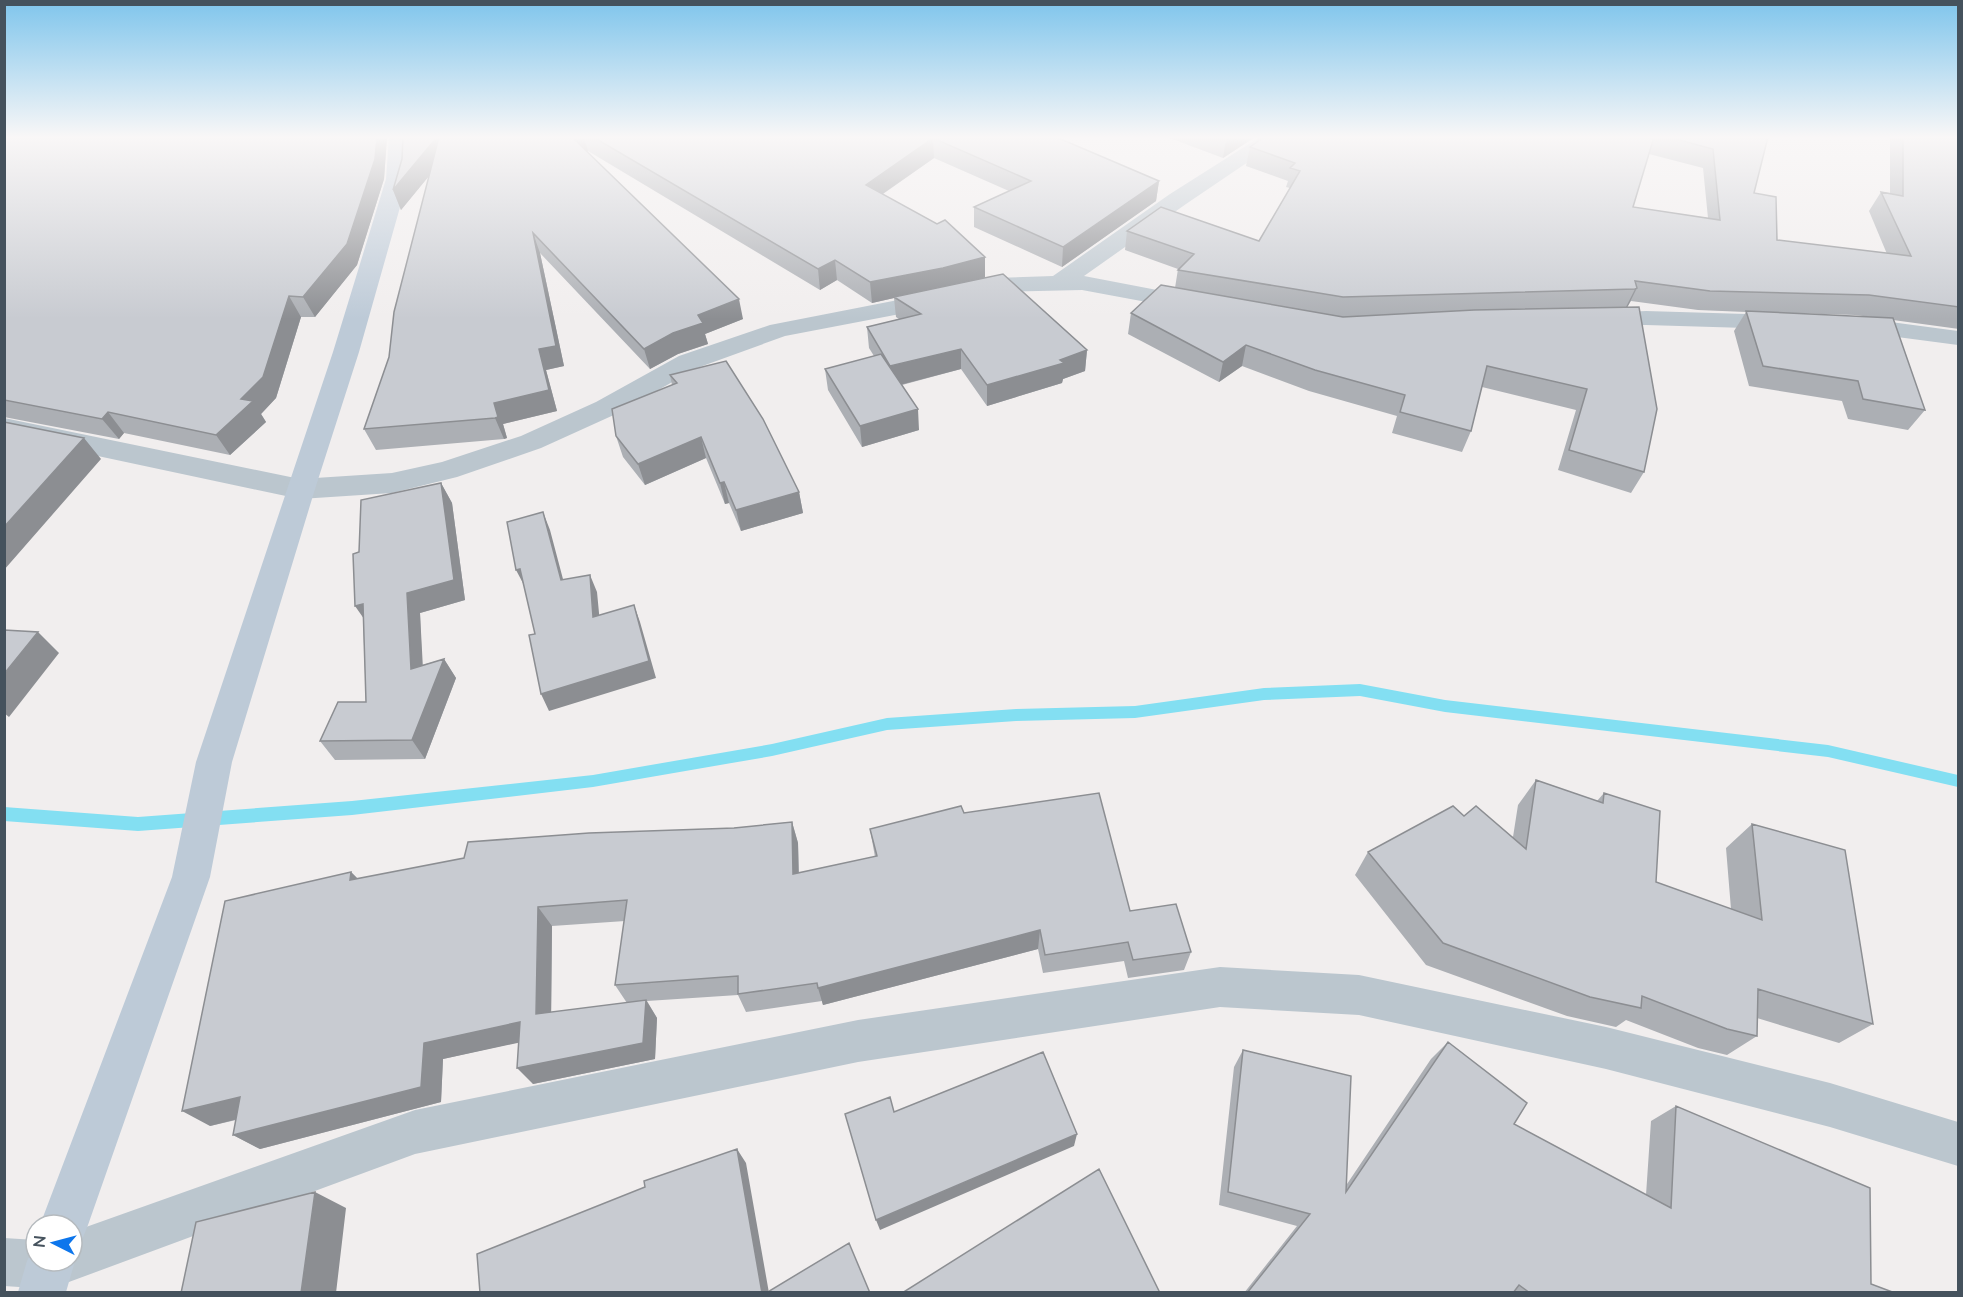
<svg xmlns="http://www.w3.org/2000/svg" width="1963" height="1297" font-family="Lato,sans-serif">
<rect width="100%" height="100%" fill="#f1eeee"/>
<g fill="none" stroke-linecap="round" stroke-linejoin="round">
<!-- stream -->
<path fill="#83dff2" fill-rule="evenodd" d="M1360 684 1445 700 1828 745 1958 775V787L1828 757 1445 712 1360 696 1264 700 1135 718 1016 721 887 730 772 756 593 787 352 815 138 831 4 821V807L138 817 352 801 593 775 772 744 887 718 1016 709 1135 706 1264 688Z"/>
<!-- street -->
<path fill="#bbc6ce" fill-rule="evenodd" d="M1260 137H1285L1186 204 1084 276 1204 299 1207 304 1204 309 1195 311 1082 290 994 292 947 305 785 336 697 368 616 414 541 448 457 477 392 493 300 499 4 436V418L300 479 392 473 442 462 521 436 596 402 679 356 770 325 944 291 993 278 1053 276 1170 194Z
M1646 311 1784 315 1793 317 1796 322 1793 327 1784 329 1646 325 1595 326 1586 324 1583 319 1586 314Z
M1853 317 1958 331V345L1844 330 1840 325 1844 320Z
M1220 967 1359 975 1606 1027 1830 1083 1958 1122V1166L1830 1127 1606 1069 1359 1015 1220 1007 858 1062 415 1154 50 1289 4 1286V1238L36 1240V1261H72V1232L415 1110 858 1020Z"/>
<!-- secondary -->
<path fill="#bdcad7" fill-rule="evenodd" d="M389 137H409L408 179 359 352 315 489 232 762 210 877 88 1225 81 1242 72 1245V1225H40L172 877 196 762 333 352 386 179Z
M36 1243V1261H72V1254L75 1261 66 1292H18L27 1261Z"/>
</g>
<!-- wall -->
<path fill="#acafb4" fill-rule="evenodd" d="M4 137H387L384 179 357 265 315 317H301L276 398 261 414 266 422 230 455 124 433 119 439 4 417Z
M403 137H1056L1159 181 1156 201 1062 267 974 227V207L1009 191 934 158 883 194 985 278 1087 350 1085 371 1063 379 1062 383 987 406 961 369 902 385 919 430 862 447 828 390 825 369 874 356 869 348 867 327 899 319 896 317 894 298 872 303 837 280 820 290 588 151 587 152 743 319 705 334 708 344 678 354 650 369 540 253 564 366 546 370 557 411 503 424 507 438 504 439 376 450 364 429 389 357 429 176 401 210 393 190 402 159Z
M1167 137H1255L1223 158Z
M1264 137H1768L1754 193 1777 240 1887 254 1869 211 1881 192 1890 193V137H1959V329L1893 320 1925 410 1908 430 1848 419 1842 401 1749 386 1734 331 1746 312 1698 310 1631 301 1627 307 1644 472 1631 493 1558 470 1576 410 1482 387 1471 431 1462 452 1392 433 1397 416 1309 391 1242 366 1219 382 1128 334 1131 313 1175 288 1178 269 1125 250 1127 231 1259 241 1290 188 1286 187 1288 181 1246 166 1250 147ZM1649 154 1703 168 1708 218 1633 207ZM1790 313 1855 315 1871 317Z
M670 375 799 492 803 513 741 531 729 503 725 504 706 458 645 485 623 457 616 436 672 385Z
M441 483 452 503 465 600 420 613 422 665 444 659 456 678 425 759 335 760 320 741 366 702 363 618 359 552Z
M1536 780 1597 801 1604 793 1656 882 1731 909 1726 848 1752 824 1873 1024 1839 1043 1757 1018V1036L1727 1055 1698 1048 1626 1020 1616 1027 1567 1016 1426 965 1355 875 1368 852 1464 816 1513 837 1518 805Z
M964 813 1130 911 1191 952 1184 970 1128 978 1124 961 1043 973 1038 949 823 1005 822 1001 746 1012 738 995 647 1001 657 1018 655 1059 533 1084 519 1042 443 1059 441 1102 260 1149 233 1135 236 1120 210 1126 351 872 358 879 734 828 792 822 798 843 799 873 875 857 870 829ZM625 921 615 985 627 1003 551 1012 552 926Z
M1448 1042 1514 1124 1646 1195 1651 1121 1676 1106 1871 1284 1895 1293H1244L1297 1226 1219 1205 1234 1067 1243 1050 1347 1184 1431 1059Z"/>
<!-- shaded-wall -->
<path fill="#8c8e92" d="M377 137H387L384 179 357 265 315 317 303 297Z
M437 137H441L447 154 401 210 393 190Z
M577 137H584L588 151 581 160 575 140Z
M1229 137H1255L1223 158 1226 139Z
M933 138 934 158 868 204 866 185Z
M1159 181 1156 201 1062 267 1063 247Z
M533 233 540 253 564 366 546 370 557 411 503 424 507 438 504 439 495 418 494 403 539 349Z
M985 257V278L894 297V298L872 303 870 282Z
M835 260 837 280 820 290 818 269Z
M1637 288 1627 308 1625 309 1635 289Z
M289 296 301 317 276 398 261 414 266 422 230 455 216 435 241 399Z
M739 299 743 319 705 334 708 344 678 354 650 369 644 349 698 315Z
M1246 345 1242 366 1219 382 1223 362Z
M961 349V369L892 387 890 366Z
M1087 350 1085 371 1063 379 1062 383 987 406V385Z
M918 409 919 430 862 447 860 426Z
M108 412 124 433 119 439 102 419Z
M701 437 706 458 645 485 638 464Z
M84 438 101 459 4 570V527Z
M724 482 729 503 725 504 720 483Z
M441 483 452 503 465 600 420 613 424 688 411 669 407 593Z
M799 492 803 513 741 531 736 510Z
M543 512 550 530 568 598 561 580Z
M520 569 525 587 516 570Z
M590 575 597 592 601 634 593 617Z
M363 604 369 626 355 606Z
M634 605 640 622 656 678 549 711 541 694Z
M38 632 59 653 9 717 4 713V674Z
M444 659 456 678 425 759 412 740Z
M792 822 798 843 799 894 793 874Z
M351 872 371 892 350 880Z
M538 907 552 926 551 1031 536 1014Z
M1040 930 1038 949 823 1005 818 988Z
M646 1000 657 1018 655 1059 533 1084 517 1068Z
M520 1022 536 1039 443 1059 441 1102 260 1149 233 1135 424 1043Z
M240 1097 266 1112 210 1126 182 1111Z
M1077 1134 1074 1146 880 1230 876 1220Z
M737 1149 746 1163 769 1293H762Z
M315 1192 346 1208 336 1293H301Z"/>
<!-- building -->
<path fill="#c8cbd1" stroke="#8c8e92" stroke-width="1.5" d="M4 137H377L375 159 347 244 303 297 289 296 263 377 241 399 253 401 216 435 108 412 102 419 4 400Z
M403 137H437L393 190 402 159Z
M439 137H577L575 140 739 299 698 315 703 323 673 333 644 349 533 233 556 346 539 349 549 390 494 403 498 417 495 418 364 429 389 357 394 312Z
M593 137H1056L1159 181 1063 247 974 207 1031 181 933 138 866 185 937 224 945 220 985 257 943 268 870 282 835 260 818 269Z
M1264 137H1654L1633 207 1720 220 1713 149 1668 137H1768L1754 193 1776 197 1777 240 1911 256 1881 192 1903 196V137H1959V307L1869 295 1710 291 1635 281 1637 288 1635 289 1343 297 1178 270 1194 254 1127 231 1161 207 1259 241 1300 171 1290 168 1295 163 1250 147Z
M1003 274 1087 350 1060 360 1064 363 987 385 961 349 890 366 867 327 921 314 894 297Z
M1161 285 1343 317 1474 310 1639 307 1657 409 1644 472 1569 450 1587 389 1487 366 1471 431 1400 412 1405 395 1315 370 1246 345 1223 362 1131 313Z
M1746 311 1893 318 1925 410 1863 399 1858 381 1763 366Z
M881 354 918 409 860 426 825 369Z
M726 361 763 419 799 492 736 510 724 482 720 483 701 437 638 464 616 436 612 409 677 383 670 375Z
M4 422 84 438 4 527Z
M441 483 454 580 407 593 411 669 444 659 412 740 320 741 338 702H366L363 604 355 606 353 554 359 552 361 500Z
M543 512 561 580 590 575 593 617 634 605 649 661 541 694 529 635 535 634 520 569 516 570 507 522Z
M4 630 38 632 4 674Z
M1536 780 1603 803 1604 793 1660 811 1656 882 1762 920 1752 824 1845 850 1873 1024 1758 989 1757 1036 1727 1029 1642 996 1641 1008 1590 997 1443 943 1368 852 1453 806 1464 816 1476 806 1526 849Z
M1099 793 1130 911 1176 904 1191 952 1133 960 1128 942 1045 955 1040 930 818 988 817 983 738 994V976L615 985 627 900 538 907 536 1014 646 1000 643 1043 517 1068 520 1022 424 1043 421 1087 233 1135 240 1097 182 1111 225 901 351 872 350 880 464 858 468 842 589 833 734 828 792 822 793 874 877 856 870 829 961 806 964 813Z
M1448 1042 1527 1103 1514 1124 1671 1208 1676 1106 1870 1188 1871 1284 1895 1293H1530L1519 1285 1513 1293H1247L1310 1214 1228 1192 1243 1050 1351 1076 1346 1192Z
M1043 1052 1077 1134 876 1220 845 1114 890 1097 894 1112Z
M737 1149 762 1293H480L477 1254 645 1187 644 1181Z
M1099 1169 1160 1293H902Z
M315 1192 301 1293H181L196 1222Z
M849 1243 870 1293H766Z"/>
<!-- sky -->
<linearGradient id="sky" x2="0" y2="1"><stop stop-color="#7fc5ec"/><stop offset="0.43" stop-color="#f9f7f7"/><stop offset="1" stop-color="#f9f7f7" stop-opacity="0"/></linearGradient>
<rect width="1963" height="319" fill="url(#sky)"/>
<!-- border -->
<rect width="1963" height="1297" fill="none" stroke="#45525d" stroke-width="12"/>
<!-- north arrow -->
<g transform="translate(54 1243) rotate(276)"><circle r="28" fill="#ffffff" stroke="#b5babe" stroke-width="1.5"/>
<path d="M0-4.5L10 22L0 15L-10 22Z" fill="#0d76ec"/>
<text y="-9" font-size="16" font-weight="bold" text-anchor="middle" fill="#45525d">N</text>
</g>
</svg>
